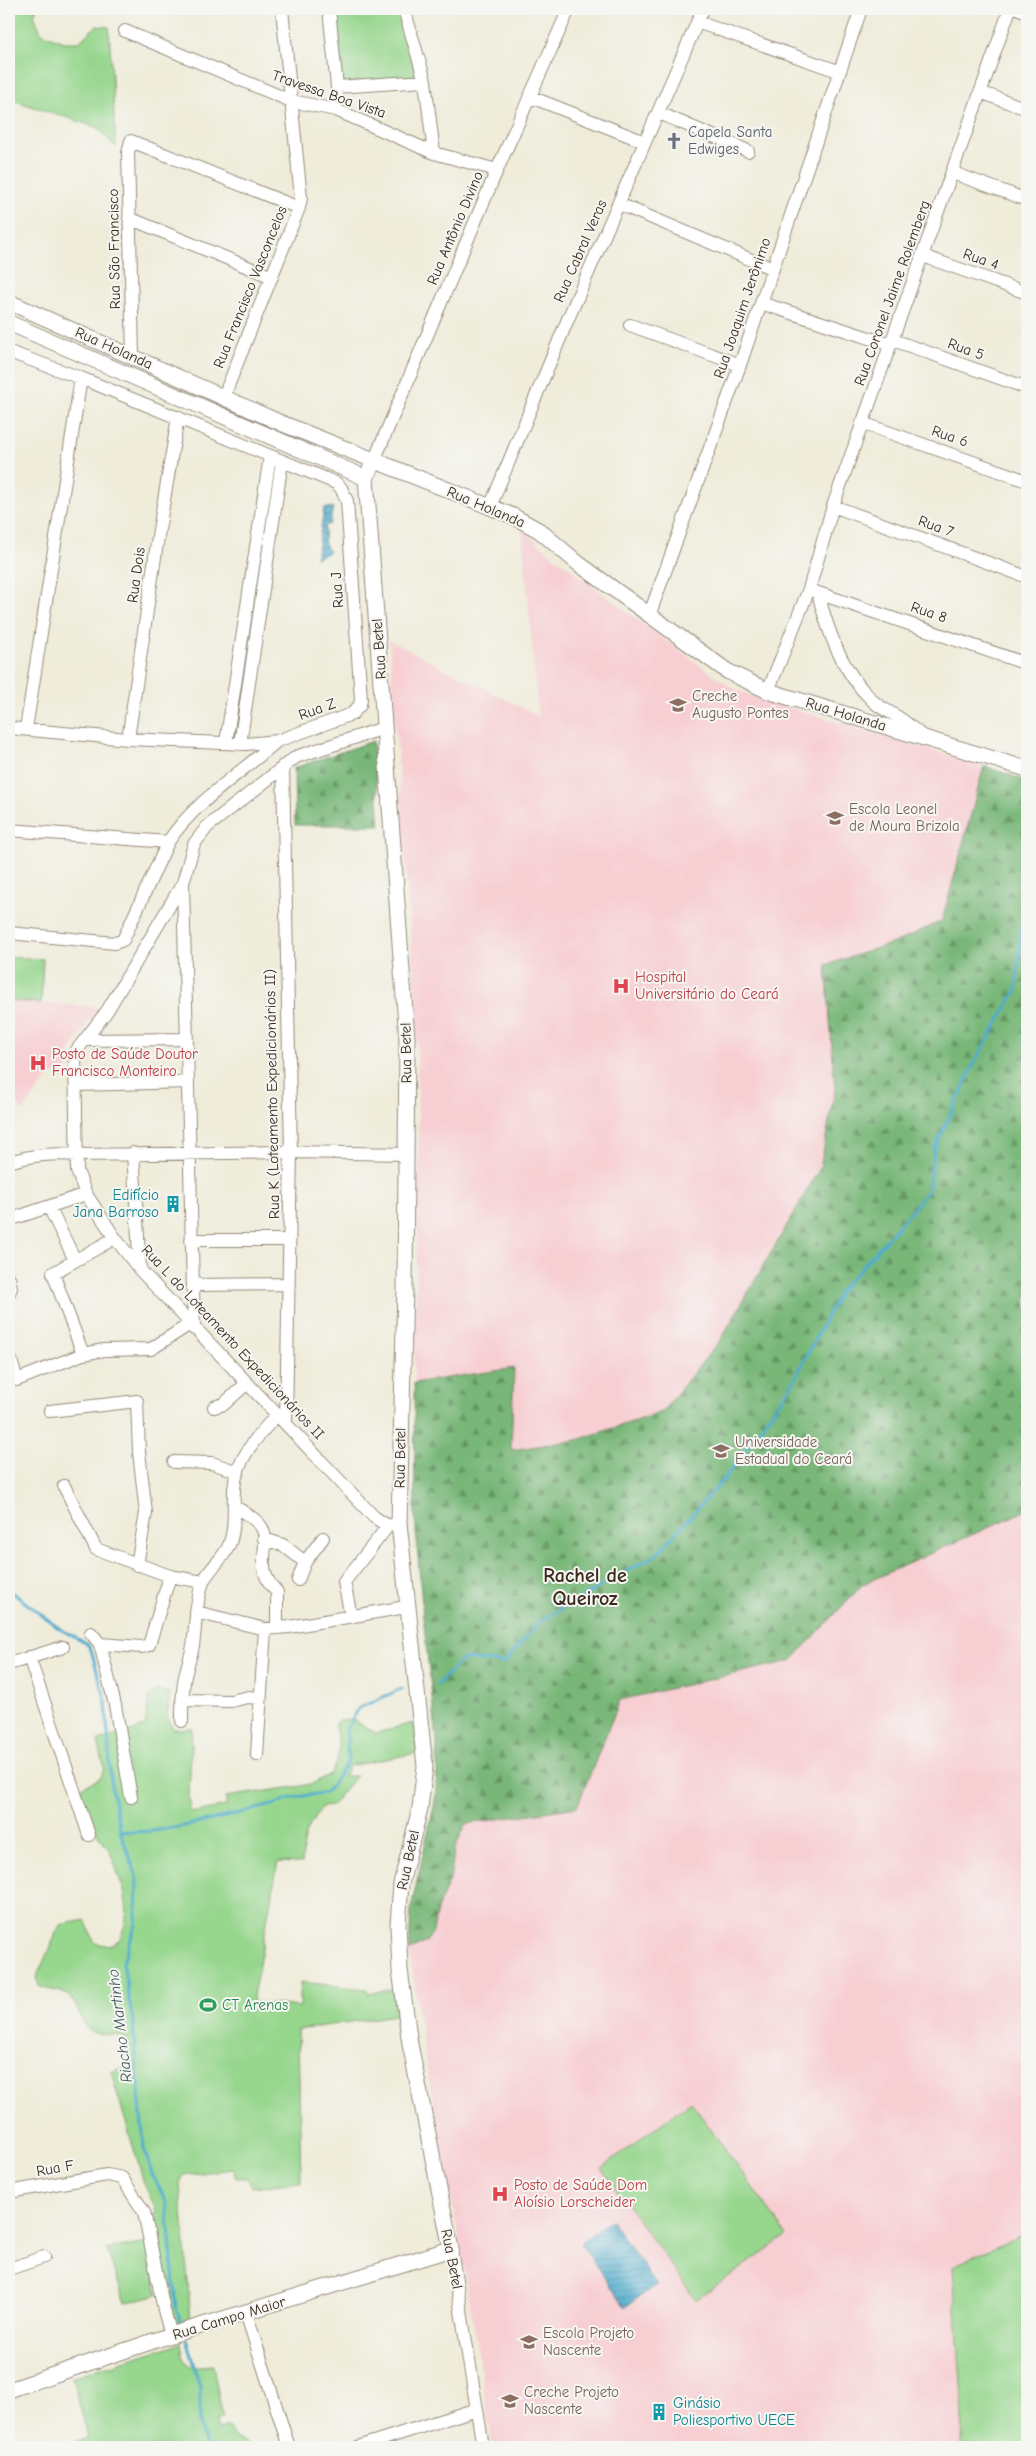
<svg xmlns="http://www.w3.org/2000/svg" width="1036" height="2456" font-family="'Comic Neue',sans-serif">
<defs>
<pattern id="forest-firs" width="22" height="20" patternUnits="userSpaceOnUse" patternTransform="scale(1.25)"><rect width="22" height="20" fill="#78b778"/><path d="M5 1l3.5 6h-7zM16 11l3.5 6h-7z" fill="#649562"/></pattern>
<pattern id="water-rules" width="6" height="5" patternUnits="userSpaceOnUse" patternTransform="scale(1.25)"><rect width="6" height="5" fill="#51adcf"/><path d="M0 2.5h6" fill="none" stroke="#448da7"/></pattern>
</defs>
<rect width="100%" height="100%" fill="#f6f6f2"/>
<filter id="ink" filterUnits="userSpaceOnUse"><feTurbulence type="fractalNoise" baseFrequency=".02" numOctaves="2"/><feDisplacementMap in="SourceGraphic" scale="10" xChannelSelector="R" yChannelSelector="G"/><feConvolveMatrix kernelMatrix="1 2 1 2 8 2 1 2 1" color-interpolation-filters="sRGB"/></filter>
<filter id="wash" filterUnits="userSpaceOnUse"><feTurbulence type="fractalNoise" baseFrequency=".0096" numOctaves="4" result="noise"/><feDisplacementMap in="SourceGraphic" scale="20" xChannelSelector="R" yChannelSelector="G"/><feGaussianBlur stdDeviation="1.12" result="paint"/><feColorMatrix in="noise" values="0 0 0 0 0 0 0 0 0 0 0 0 0 0 0 0 0 1.4 0 .05"/><feComposite in="paint" operator="in"/></filter>
<g filter="url(#wash)">
<rect width="100%" height="100%" fill="#efecda"/>
<!-- built -->
<path fill="#f7cfd3" d="M522 528 547 551 631 615 732 688 755 697 984 766 1027 781V2447H493L462 2255 428 2076 409 1951 411 1908 435 1801 437 1773V1741L423 1617 415 1519 414 1383 419 1168 416 1006 389 640 538 716Z
M9 1001 99 1007 69 1051 66 1075 51 1074 22 1112 9 1091Z"/>
<!-- green -->
<path fill="#96d68d" stroke="#688056" d="M9 9H37L34 15 41 33 64 42H79L96 26 109 27 116 147 96 127 9 99Z
M332 9H404L416 77 342 83Z
M9 957 43 959 41 1003 9 1001Z
M158 1691 171 1692 167 1715 173 1729 192 1728 189 1797 191 1813 226 1806V1797L301 1786 314 1783 330 1774 337 1761 339 1748 335 1727 338 1720 352 1719 376 1733 413 1723 417 1753 349 1766 344 1776H356L331 1806 323 1807C306 1827 304 1837 302 1863L278 1862 252 2002 300 2007V1982L367 1989 368 1993 393 1989 396 2015 298 2030 301 2182 252 2187 247 2178H236L233 2169 184 2175 180 2182 191 2321 176 2326 172 2323 164 2291 156 2211 143 2180 111 2072 129 2066 125 2037C114 2034 100 2036 90 2031 80 2026 79 2006 71 1998 62 1989 50 1992 39 1986L36 1978 60 1925 85 1920 95 1943 110 1946 120 1939 125 1924 127 1910 124 1891 110 1851 99 1837 79 1788 101 1778 104 1767 98 1741C115 1735 128 1734 145 1726L149 1697Z
M691 2102 787 2235 696 2300 601 2168Z
M1027 2233V2447H962L963 2415 953 2266Z
M146 2243 158 2294 125 2303 107 2250Z
M181 2343 183 2358 190 2367 213 2365 223 2418 216 2421 218 2429 228 2426 234 2437 251 2447H75L73 2442 88 2437 72 2377Z"/>
<!-- forest -->
<path fill="url(#forest-firs)" stroke="#5a704b" d="M373 741 380 825H295L294 768Z
M984 766 1027 781V1510L863 1584 791 1661 620 1700 577 1807 466 1824 455 1848 450 1880 437 1909 433 1932 426 1942 409 1951 411 1908 435 1801 437 1773V1741L423 1617 415 1519 414 1383 514 1368 511 1450 577 1440 662 1412 721 1339 820 1168 835 1090 826 965 896 942 942 921Z"/>
<!-- water -->
<path fill="url(#water-rules)" stroke="#466c76" d="M333 507 330 524 325 526 324 541 329 552 316 558 324 508Z
M611 2220 657 2285 625 2307 580 2243Z"/>
<g fill="none" stroke-linecap="round" stroke-linejoin="round">
<!-- stream -->
<path stroke="#51adcf" stroke-width="3" d="M9 1590 60 1629 87 1644 91 1650 106 1702 111 1784 120 1831 137 1877 136 1925 123 1962 133 2023 144 2148 152 2174 167 2203 176 2308 181 2324
M437 1685 463 1659 504 1663 540 1621 657 1554 724 1479 791 1386 840 1291 897 1228 928 1190 934 1150 975 1062 1016 991 1022 923 1027 907
M120 1831C160 1837 235 1813 277 1804L286 1799 327 1792 348 1761 347 1728 359 1708 401 1689
M186 2339 200 2387V2423L206 2447"/>
</g>
</g>
<g filter="url(#ink)">
<g fill="none" stroke-linecap="round" stroke-linejoin="round">
<!-- minor casing -->
<g stroke="#958b7c" stroke-width="14">
<path id="minor" d="M329 9 337 87 336 110
M404 9 425 81 434 153
M1019 9 1027 12
M697 22 838 71
M125 31 291 101 336 110 434 153 497 170
M337 87 425 81
M980 92 1027 109
M531 97 645 142
M659 113 748 151
M953 173 1027 200
M619 204 773 269
M129 218 272 277
M923 256 1027 293
M761 303 891 345
M630 325 740 365
M893 340 1027 388
M9 352 81 378 336 483 341 488 347 501 361 699 360 705 352 714 277 741 246 744 128 739 9 728
M133 356 128 153 131 141 299 208
M224 396 299 208 301 198 282 9
M862 423 1027 481
M374 461 497 170 569 9
M833 506 1027 577
M490 507 568 319 703 9
M814 591 818 593C828 632 842 672 873 701 881 709 893 713 902 720 909 725 916 731 923 737
M818 593 1027 664
M649 616 740 365 861 9
M768 691 809 589 833 506 1010 9
M384 728 296 757 207 827 194 844 183 883 107 1011 77 1050 75 1056 77 1171 86 1194 115 1238 140 1270 374 1517 388 1526 399 1523
M26 729 81 378
M128 739 159 530 178 417
M226 743 270 456
M240 744 282 461
M283 766 291 1152 286 1422
M9 830 168 842
M183 884 194 1329
M9 933 115 943 123 940 168 842C194 802 241 773 277 741
M87 1040 187 1039
M77 1085 188 1082
M133 1153 140 1270
M9 1162C33 1155 52 1153 78 1155L291 1152 406 1154
M49 1207 75 1260
M9 1220 86 1194
M191 1240H289
M9 1278 11 1288 9 1293
M193 1285 289 1284
M9 1354 17 1380 83 1354 104 1350 151 1349 190 1324
M83 1354 53 1273 115 1238
M214 1407 224 1404 246 1384
M50 1411 137 1401 139 1452 146 1513 137 1565
M174 1462 212 1463 238 1472
M64 1486 96 1549 170 1576 203 1582
M234 1506C243 1512 257 1519 262 1528 272 1547 252 1568 277 1592V1628
M264 1539 283 1545 305 1562
M298 1580 305 1562 323 1538
M196 1612 265 1629 289 1627 406 1607
M351 1616 344 1582 388 1526
M91 1633 100 1644 115 1705 131 1797
M100 1644 142 1647 149 1645 170 1576
M29 1657 89 1835
M9 1664 63 1647
M182 1700 231 1701 248 1697 260 1698
M182 1721C182 1706 182 1691 185 1676 187 1666 191 1656 193 1646 196 1625 195 1603 203 1582 209 1568 223 1560 229 1545 236 1528 233 1508 234 1489 236 1459 258 1435 277 1415
M257 1755 265 1629
M9 2192 107 2175 122 2178 144 2212 164 2310 171 2335
M451 2249 483 2447
M9 2269 44 2257
M246 2313 289 2447
M358 2447 477 2409"/>
</g>
<!-- tertiary casing -->
<g stroke="#958b7c" stroke-width="17">
<path id="tertiary" d="M9 302 281 423 513 516 540 531 579 564 727 671 768 691 1027 769
M9 323 366 478
M9 2390 171 2335 451 2249 410 2044 400 1970 398 1924 401 1884 420 1808 425 1766 399 1523 405 1287 407 1039 366 478 374 461"/>
</g>
<!-- minor -->
<use href="#minor" stroke="#fff" stroke-width="12"/>
<!-- tertiary -->
<use href="#tertiary" stroke="#fff" stroke-width="15"/>
</g>
</g>
<!-- icons -->
<defs>
<g id="church-bare" transform="scale(1.35)"><path d="M-1.2-6h2.4v3.5h3.3v2.4h-3.3V6h-2.4V-.1h-3.3v-2.4h3.3Z" fill="#6b7280" stroke="#f6f6f2" stroke-width="2.5" paint-order="stroke"/></g>
<g id="school-bare" transform="scale(1.35)"><path d="M0-5L7-2L0 1L-7-2ZM-4 1L0 2.5L4 1V4Q0 6-4 4Z" fill="#8d6e63" stroke="#f6f6f2" stroke-width="2.5" paint-order="stroke"/></g>
<g id="hospital-bare" transform="scale(1.35)"><path d="M-5-5h3v3.5h4V-5h3V5h-3V1.5h-4V5h-3Z" fill="#e0444e" stroke="#f6f6f2" stroke-width="2.5" paint-order="stroke"/></g>
<g id="building-bare" transform="scale(1.35)"><path d="M-4-6H4V6H1V3H-1V6H-4ZM-2.5-4.3h1.7v1.8h-1.7ZM.8-4.3h1.7v1.8H.8ZM-2.5-1h1.7V.8h-1.7ZM.8-1h1.7V.8H.8Z" fill="#0f9aa8" stroke="#f6f6f2" stroke-width="2.5" paint-order="stroke"/></g>
<g id="university-bare" transform="scale(1.35)"><path d="M0-5L7-2L0 1L-7-2ZM-4 1L0 2.5L4 1V4Q0 6-4 4Z" fill="#8d6e63" stroke="#f6f6f2" stroke-width="2.5" paint-order="stroke"/></g>
<g id="stadium-bare" transform="scale(1.35)"><path d="M0-5a6.5 5 0 1 0 0 10a6.5 5 0 1 0 0-10ZM-3.5-1.8h7v3.6h-7Z" fill="#2e9e5b" stroke="#f6f6f2" stroke-width="2.5" paint-order="stroke"/></g>
</defs>
<g fill-rule="evenodd">
<use href="#church-bare" x="674" y="141"/>
<use href="#school-bare" x="678" y="705"/>
<use href="#school-bare" x="835" y="818"/>
<use href="#hospital-bare" x="621" y="986"/>
<use href="#hospital-bare" x="38" y="1063"/>
<use href="#building-bare" x="173" y="1204"/>
<use href="#university-bare" x="721" y="1451"/>
<use href="#stadium-bare" x="208" y="2005"/>
<use href="#hospital-bare" x="500" y="2194"/>
<use href="#school-bare" x="529" y="2342"/>
<use href="#school-bare" x="510" y="2401"/>
<use href="#building-bare" x="659" y="2412"/>
</g>
<g text-anchor="middle" stroke-width="4" stroke-linejoin="round" paint-order="stroke">
<!-- street labels -->
<g font-size="15" fill="#3b2a1e" stroke="#f6f6f2">
<text transform="translate(329 94) rotate(19)" y="5">Travessa Boa Vista</text>
<text transform="translate(455 228) rotate(-67)" y="5">Rua Antônio Divino</text>
<text transform="translate(114 249) rotate(-91)" y="5">Rua São Francisco</text>
<text transform="translate(580 251) rotate(-66)" y="5">Rua Cabral Veras</text>
<text transform="translate(981 259) rotate(20)" y="5">Rua 4</text>
<text transform="translate(250 287) rotate(-68)" y="5">Rua Francisco Vasconcelos</text>
<text transform="translate(892 293) rotate(-70)" y="5">Rua Coronel Jaime Rolemberg</text>
<text transform="translate(742 308) rotate(-71)" y="5">Rua Joaquim Jerônimo</text>
<text transform="translate(114 348) rotate(24)" y="5">Rua Holanda</text>
<text transform="translate(966 349) rotate(20)" y="5">Rua 5</text>
<text transform="translate(950 436) rotate(19)" y="5">Rua 6</text>
<text transform="translate(486 507) rotate(23)" y="5">Rua Holanda</text>
<text transform="translate(936 526) rotate(20)" y="5">Rua 7</text>
<text transform="translate(136 575) rotate(-82)" y="5">Rua Dois</text>
<text transform="translate(337 590) rotate(-94)" y="5">Rua J</text>
<text transform="translate(929 612) rotate(19)" y="5">Rua 8</text>
<text transform="translate(379 649) rotate(-94)" y="5">Rua Betel</text>
<text transform="translate(317 709) rotate(-20)" y="5">Rua Z</text>
<text transform="translate(846 714) rotate(17)" y="5">Rua Holanda</text>
<text transform="translate(406 1053) rotate(-91)" y="5">Rua Betel</text>
<text transform="translate(272 1094) rotate(-91)" y="5">Rua K (Loteamento Expedicionários II)</text>
<text transform="translate(233 1342) rotate(47)" y="5">Rua L do Loteamento Expedicionários II</text>
<text transform="translate(400 1458) rotate(-89)" y="5">Rua Betel</text>
<text transform="translate(408 1860) rotate(-78)" y="5">Rua Betel</text>
<text transform="translate(55 2168) rotate(-10)" y="5">Rua F</text>
<text transform="translate(452 2259) rotate(79)" y="5">Rua Betel</text>
<text transform="translate(229 2318) rotate(-17)" y="5">Rua Campo Maior</text>
</g>
<!-- worship labels -->
<g font-size="15" fill="#5b616d" stroke="#f6f6f2" text-anchor="start">
<text x="688" y="137">Capela Santa<tspan x="688" dy="17">Edwiges</tspan></text>
</g>
<!-- education labels -->
<g font-size="15" fill="#785e54" stroke="#f6f6f2" text-anchor="start">
<text x="692" y="701">Creche<tspan x="692" dy="17">Augusto Pontes</tspan></text>
<text x="849" y="814">Escola Leonel<tspan x="849" dy="17">de Moura Brizola</tspan></text>
<text x="735" y="1447">Universidade<tspan x="735" dy="17">Estadual do Ceará</tspan></text>
<text x="543" y="2338">Escola Projeto<tspan x="543" dy="17">Nascente</tspan></text>
<text x="524" y="2397">Creche Projeto<tspan x="524" dy="17">Nascente</tspan></text>
</g>
<!-- health labels -->
<g font-size="15" fill="#be3a42" stroke="#f6f6f2" text-anchor="start">
<text x="635" y="982">Hospital<tspan x="635" dy="17">Universitário do Ceará</tspan></text>
<text x="52" y="1059">Posto de Saúde Doutor<tspan x="52" dy="17">Francisco Monteiro</tspan></text>
<text x="514" y="2190">Posto de Saúde Dom<tspan x="514" dy="17">Aloísio Lorscheider</tspan></text>
</g>
<!-- culture labels -->
<g font-size="15" fill="#0d838f" stroke="#f6f6f2" text-anchor="end">
<text x="159" y="1200">Edifício<tspan x="159" dy="17">Jana Barroso</tspan></text>
<text x="673" y="2408" text-anchor="start">Ginásio<tspan x="673" dy="17">Poliesportivo UECE</tspan></text>
</g>
<!-- leisure labels -->
<g font-size="15" fill="#27864d" stroke="#f6f6f2" text-anchor="start">
<text x="222" y="2010">CT Arenas</text>
</g>
<!-- water labels -->
<g font-size="16" font-style="italic" fill="#43585c" stroke="#f6f6f2">
<text transform="translate(119 2026) rotate(-97)" y="6">Riacho Martinho</text>
</g>
<!-- district labels -->
<g font-size="20" font-weight="bold" fill="#3b2a1e" stroke="#f6f6f2">
<text x="585" y="1582">Rachel de<tspan x="585" dy="23">Queiroz</tspan></text>
</g>
</g>
<!-- margin -->
<rect width="1036" height="2456" fill="none" stroke="#f6f6f2" stroke-width="30"/>
</svg>
